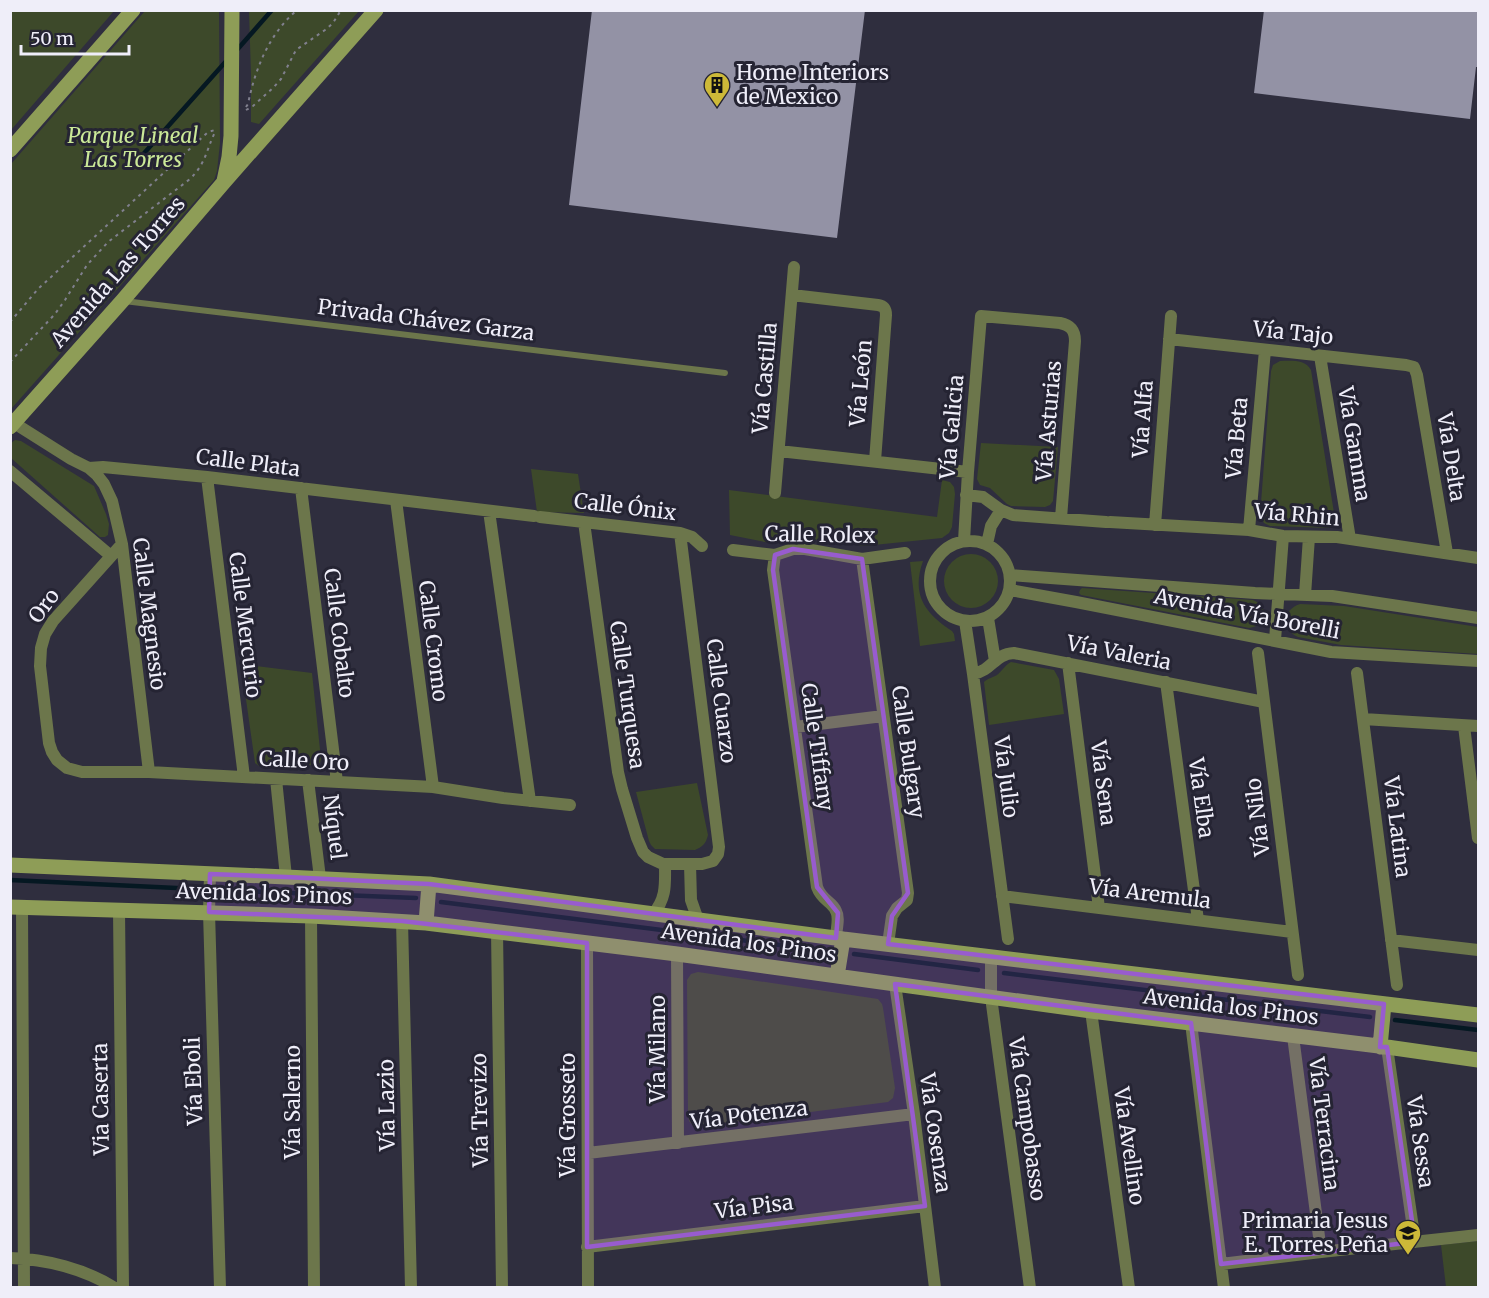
<svg xmlns="http://www.w3.org/2000/svg" width="1489" height="1298" font-family="Merriweather,serif">
<rect width="100%" height="100%" fill="#2f2e3e"/>
<!-- green -->
<path fill="#3d492a" d="M11 10 114 11 11 130 10 11Z
M145 11H219L220 143 217 171 214 180 11 409V164Z
M249 11H359L259 124 251 122V75Z
M1280 361C1291 361 1305 359 1311 370L1335 519V524L1330 528 1270 526 1264 523 1260 516 1271 371 1273 365Z
M15 440 21 441 94 486 106 514 109 524 108 535 105 537H100L11 458V443Z
M981 443 1058 447 1053 501 1050 505 1045 507 1011 506 1007 504 990 488 980 485 977 479Z
M531 469 578 474 584 513 537 512Z
M942 480 950 482 954 487 955 494 952 527 949 533 942 538 864 546 788 536 782 537 770 543 730 535 729 490 937 517Z
M944 581a27 27 0 1 1 54 0a27 27 0 1 1-54 0Z
M923 561C911 595 925 613 952 631L954 634 955 641 920 646 910 562Z
M1082 588 1253 600C1270 607 1267 626 1249 628L1081 595 1079 593 1080 590Z
M1300 604 1344 606 1478 627V654L1341 645 1298 637C1280 629 1282 610 1300 604Z
M1011 662 1054 670 1059 679 1064 714 989 725 984 682C988 678 992 678 997 675 1002 671 1005 665 1011 662Z
M241 664 312 673 321 759 320 763 315 765 259 766 255 763Z
M697 783 708 835C706 844 702 847 695 850L655 849 651 845 649 841 636 792Z
M698 972 878 999 882 1004 883 1008 895 1088 893 1098 888 1102 694 1127 689 1121 688 1116 687 980 691 974Z
M1478 1241V1287H1446L1441 1245Z"/>
<g fill="none" stroke-linecap="round" stroke-linejoin="round">
<!-- stream -->
<path stroke="#051822" stroke-width="4.5" d="M236 51 272 10
M138 160 228 59
M10 880 197 889
M220 890 416 898
M441 902 828 951
M854 954 978 970
M1004 973 1370 1017
M1395 1020 1478 1030"/>
</g>
<!-- building -->
<path fill="#9392a5" d="M592 10H865L837 238 569 205Z
M1264 10H1479V67H1476L1470 119 1254 93Z"/>
<g fill="none" stroke-linecap="round" stroke-linejoin="round">
<!-- path -->
<path stroke="#81808e" stroke-width="2" stroke-dasharray="3 4.5" stroke-linecap="butt" d="M246 107 248 104C255 69 269 34 297 10
M246 110 253 106 273 88 281 79 296 50 325 30 333 23 341 10
M10 322 38 289 208 132 215 130
M10 362 55 314 65 300 87 265 108 242 190 179C206 163 206 151 215 132"/>
<!-- lane -->
<path stroke="#6c764b" stroke-width="6" d="M124 301 725 373"/>
<!-- street -->
<path stroke="#6c764b" stroke-width="12" d="M792 295 878 305C884 306 886 309 886 315L875 461
M1169 339 1406 365 1414 367 1417 375 1447 553
M1320 356 1350 539
M14 423 71 459 89 468 103 467 207 477 534 516
M779 451 968 472
M89 468 97 475 104 484 112 501 122 544 149 772
M10 471 111 556
M207 477 244 777
M301 488 337 782
M775 493 794 267
M966 495 983 497 1001 510 1013 515 1106 522
M396 500 433 787
M489 511 530 801
M540 517 680 533 692 537 702 546
M584 522 618 772 622 789 637 838 643 852 648 857 663 864H702L713 861 718 854 719 847 680 533
M1110 522 1249 530 1283 536 1337 537 1478 558
M1155 525 1171 316
M1249 530 1265 350
M930 581a40 40 0 1 1 80 0a40 40 0 1 1-80 0Z
M964 541 968 472 981 316 1060 323C1070 325 1075 330 1075 341L1061 518
M122 544 53 621 45 634 41 648 40 666 49 743 52 752 57 760 67 768 82 772H149L433 787 503 798 570 805
M987 544 991 526 1001 510
M733 550 775 555 793 549H805L862 559 905 553
M775 555 773 570 817 887C822 901 832 901 836 911 840 918 836 930 836 938
M862 559 908 893 907 900 897 908 892 916 888 944
M1010 575 1255 593 1332 596 1478 618
M1010 590 1076 602 1331 652 1478 661
M1305 595 1309 537
M988 618 995 661
M965 621 973 674 1008 939
M1275 640 1283 536
M1258 653 1298 975
M1068 663 1099 908
M1357 673 1397 985
M973 674C993 670 994 654 1014 653L1264 702
M1166 682 1198 920
M1363 719 1478 726
M1464 726 1478 838
M795 727 883 716
M276 779 286 877
M308 780 320 878
M690 864 691 900 698 920
M210 874 209 912 220 1288
M1002 896 1292 932
M22 907 24 1288
M119 910 123 1288
M653 914C667 898 665 883 665 864
M311 916 314 1288
M402 921 411 1288
M497 931 502 1288
M1391 940 1478 950
M587 943 588 1288
M677 954 678 1143
M991 956V997L1030 1288
M895 984 914 1114 935 1288
M1091 1011 1129 1288
M1191 1023 1224 1288
M1293 1036 1321 1252
M1387 1047 1415 1242
M588 1153 914 1114
M587 1247 925 1206
M10 1258C46 1259 85 1269 115 1288
M1221 1264 1321 1252 1478 1235"/>
<!-- secondary -->
<path stroke="#8e9d57" stroke-width="15" d="M10 150 133 10
M224 181 229 157 231 136 232 10
M10 427 123 300 224 182 376 10
M10 865 286 877 429 884 843 939 1478 1015
M10 907 311 916 426 923 677 954 1091 1011 1387 1047 1478 1060
M426 923 429 884
M837 976 843 939
M1380 1047 1384 1004"/>
</g>
<!-- marked area -->
<path fill="#985cce" fill-opacity="0.2" stroke="#985cce" stroke-width="4.5" stroke-linejoin="round" d="M793 549 862 559 908 893 892 916 888 944 1384 1004 1380 1047H1387L1415 1242 1221 1264 1191 1023 895 984 925 1206 587 1247V943L402 921 209 912 210 874 286 877 429 884 836 938 838 913 817 887 773 570 775 555Z"/>
<!-- icons -->
<defs>
<g id="building-pin" transform="scale(1.35)"><path d="M0 17L-7.5 6A9.5 9.5 0 1 1 7.5 6Z" fill="#cdb938" stroke="#252433"/><path d="M-4-6H4V6H1V3H-1V6H-4ZM-2.5-4.3h1.7v1.8h-1.7ZM.8-4.3h1.7v1.8H.8ZM-2.5-1h1.7V.8h-1.7ZM.8-1h1.7V.8H.8Z" fill="#111"/></g>
<g id="school-pin" transform="scale(1.35)"><path d="M0 17L-7.5 6A9.5 9.5 0 1 1 7.5 6Z" fill="#cdb938" stroke="#252433"/><path d="M0-5L7-2L0 1L-7-2ZM-4 1L0 2.5L4 1V4Q0 6-4 4Z" fill="#111"/></g>
</defs>
<g fill-rule="evenodd">
<use href="#building-pin" x="717" y="85"/>
<use href="#school-pin" x="1408" y="1233"/>
</g>
<g text-anchor="middle" stroke-width="6" stroke-linejoin="round" paint-order="stroke">
<!-- poi labels -->
<g font-size="21" fill="#efeef9" stroke="#252433" text-anchor="start">
<text x="736" y="80">Home Interiors<tspan x="736" dy="24">de Mexico</tspan></text>
<text x="1388" y="1228" text-anchor="end">Primaria Jesus<tspan x="1388" dy="24">E. Torres Peña</tspan></text>
</g>
<!-- park labels -->
<g font-size="21" font-style="italic" fill="#cbe998" stroke="#252433">
<text x="133" y="143">Parque Lineal<tspan x="133" dy="24">Las Torres</tspan></text>
</g>
<!-- street labels -->
<g font-size="21" fill="#efeef9" stroke="#252433">
<text transform="translate(118 272) rotate(-49)" y="7">Avenida Las Torres</text>
<text transform="translate(426 320) rotate(7)" y="7">Privada Chávez Garza</text>
<text transform="translate(1293 333) rotate(6)" y="7">Vía Tajo</text>
<text transform="translate(765 378) rotate(-85)" y="7">Vía Castilla</text>
<text transform="translate(861 383) rotate(-85)" y="7">Vía León</text>
<text transform="translate(1143 419) rotate(-86)" y="7">Vía Alfa</text>
<text transform="translate(1049 421) rotate(-85)" y="7">Vía Asturias</text>
<text transform="translate(952 427) rotate(-85)" y="7">Vía Galicia</text>
<text transform="translate(1237 438) rotate(-85)" y="7">Vía Beta</text>
<text transform="translate(1354 444) rotate(81)" y="7">Vía Gamma</text>
<text transform="translate(1451 457) rotate(81)" y="7">Vía Delta</text>
<text transform="translate(248 463) rotate(7)" y="7">Calle Plata</text>
<text transform="translate(625 507) rotate(7)" y="7">Calle Ónix</text>
<text transform="translate(1297 515) rotate(5)" y="7">Vía Rhin</text>
<text transform="translate(820 535) rotate(1)" y="7">Calle Rolex</text>
<text transform="translate(44 606) rotate(-54)" y="7">Oro</text>
<text transform="translate(149 614) rotate(83)" y="7">Calle Magnesio</text>
<text transform="translate(1247 614) rotate(11)" y="7">Avenida Vía Borelli</text>
<text transform="translate(245 625) rotate(83)" y="7">Calle Mercurio</text>
<text transform="translate(339 633) rotate(83)" y="7">Calle Cobalto</text>
<text transform="translate(433 641) rotate(83)" y="7">Calle Cromo</text>
<text transform="translate(1119 653) rotate(11)" y="7">Vía Valeria</text>
<text transform="translate(627 695) rotate(82)" y="7">Calle Turquesa</text>
<text transform="translate(721 701) rotate(83)" y="7">Calle Cuarzo</text>
<text transform="translate(817 747) rotate(82)" y="7">Calle Tiffany</text>
<text transform="translate(908 752) rotate(82)" y="7">Calle Bulgary</text>
<text transform="translate(304 761) rotate(3)" y="7">Calle Oro</text>
<text transform="translate(1006 777) rotate(83)" y="7">Vía Julio</text>
<text transform="translate(1103 783) rotate(83)" y="7">Vía Sena</text>
<text transform="translate(1201 798) rotate(82)" y="7">Vía Elba</text>
<text transform="translate(1258 817) rotate(-97)" y="7">Vía Nilo</text>
<text transform="translate(334 827) rotate(83)" y="7">Níquel</text>
<text transform="translate(1397 827) rotate(83)" y="7">Vía Latina</text>
<text transform="translate(264 894) rotate(2)" y="7">Avenida los Pinos</text>
<text transform="translate(1150 894) rotate(7)" y="7">Vía Aremula</text>
<text transform="translate(749 943) rotate(8)" y="7">Avenida los Pinos</text>
<text transform="translate(1231 1007) rotate(7)" y="7">Avenida los Pinos</text>
<text transform="translate(658 1049) rotate(-90)" y="7">Vía Milano</text>
<text transform="translate(194 1081) rotate(-92)" y="7">Vía Eboli</text>
<text transform="translate(101 1099) rotate(-91)" y="7">Via Caserta</text>
<text transform="translate(293 1102) rotate(-90)" y="7">Vía Salerno</text>
<text transform="translate(387 1105) rotate(-91)" y="7">Vía Lazio</text>
<text transform="translate(480 1110) rotate(-91)" y="7">Vía Trevizo</text>
<text transform="translate(568 1115) rotate(-90)" y="7">Vía Grosseto</text>
<text transform="translate(749 1115) rotate(-7)" y="7">Vía Potenza</text>
<text transform="translate(1027 1119) rotate(82)" y="7">Vía Campobasso</text>
<text transform="translate(1324 1124) rotate(83)" y="7">Vía Terracina</text>
<text transform="translate(935 1133) rotate(82)" y="7">Vía Cosenza</text>
<text transform="translate(1420 1142) rotate(82)" y="7">Vía Sessa</text>
<text transform="translate(1129 1146) rotate(82)" y="7">Vía Avellino</text>
<text transform="translate(754 1207) rotate(-7)" y="7">Vía Pisa</text>
</g>
</g>
<!-- border -->
<rect width="1489" height="1298" fill="none" stroke="#efeef9" stroke-width="24"/>
<!-- scale -->
<path d="M21 45v9h108v-9" fill="none" stroke="#efeef9" stroke-width="3"/>
<text x="30" y="45" font-size="18" fill="#efeef9" stroke="#252433" stroke-width="4.5" paint-order="stroke">50 m</text>
</svg>
